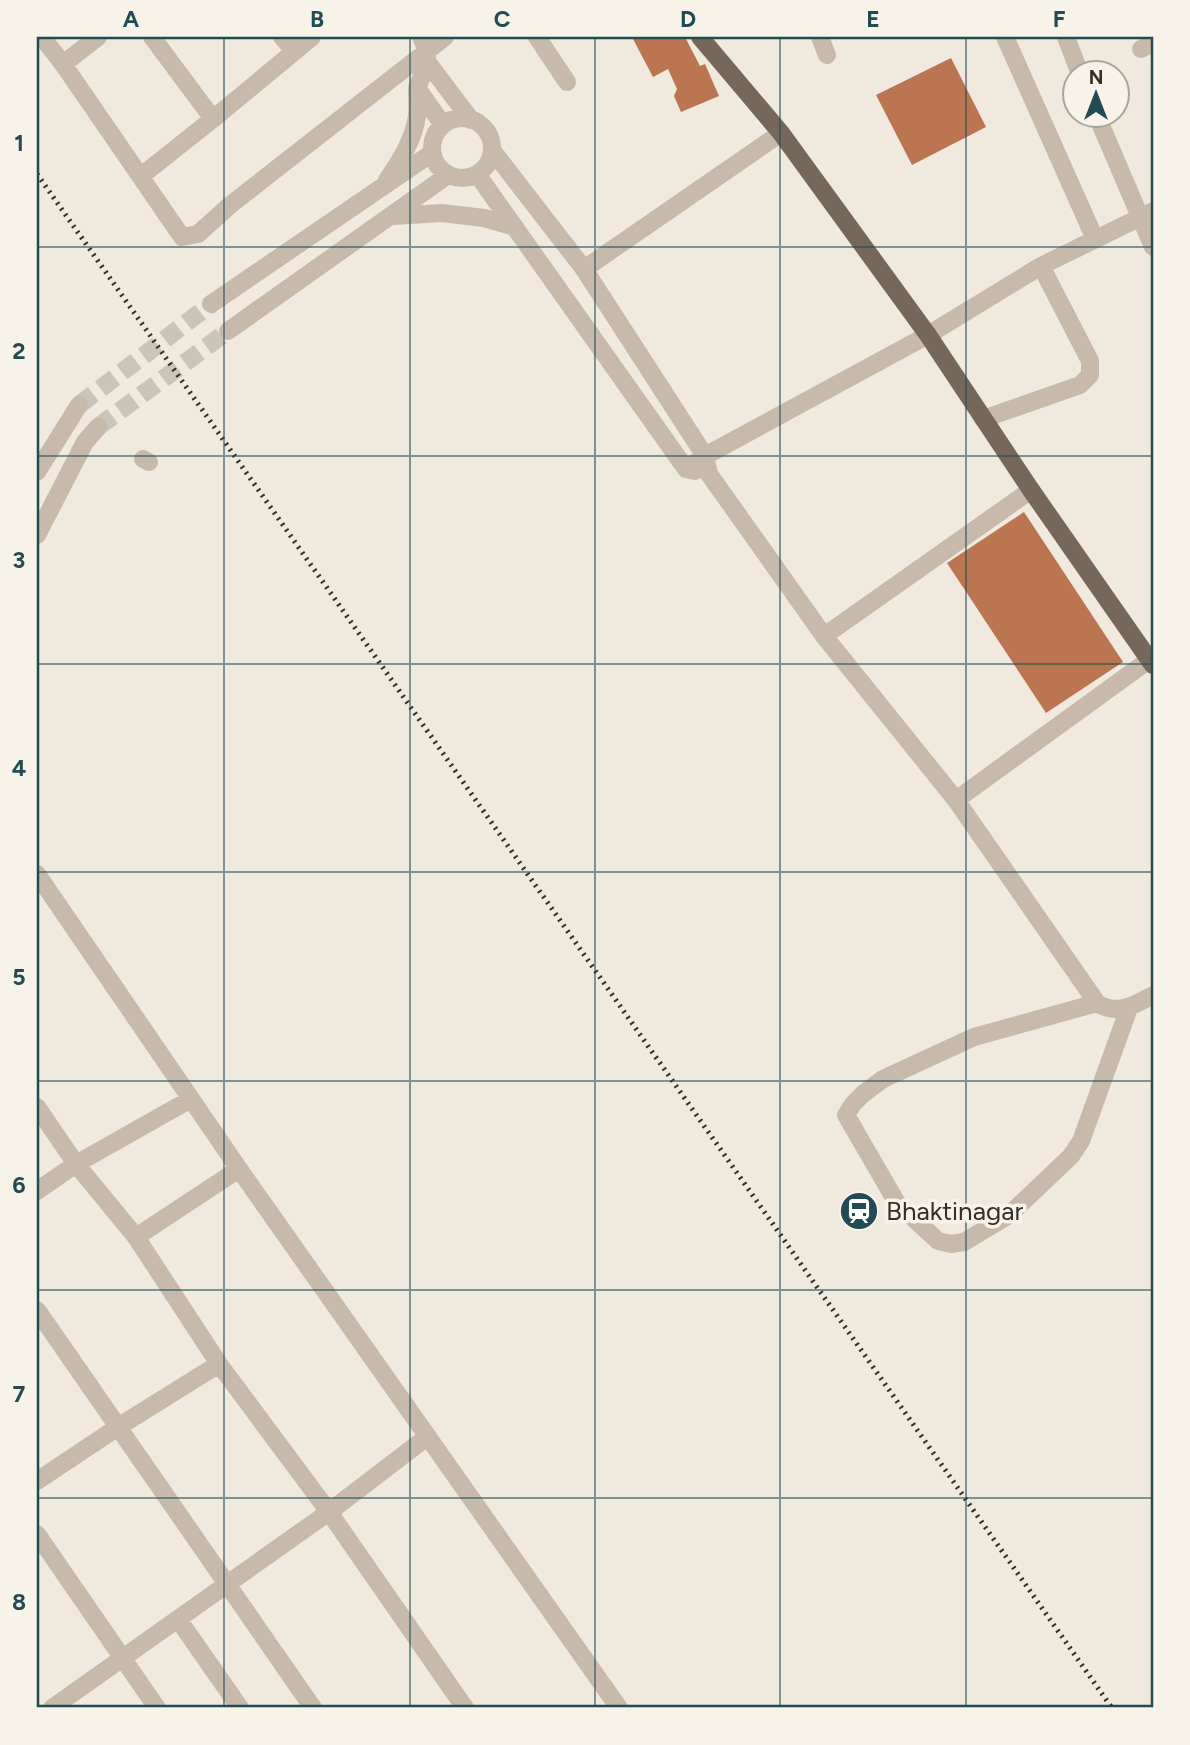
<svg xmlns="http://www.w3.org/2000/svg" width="1190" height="1745" font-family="Figtree,sans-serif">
<rect width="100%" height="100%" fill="#f0e9dd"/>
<!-- building -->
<path fill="#bb7550" d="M632 37H685L700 66 705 64 719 96 681 112 674 96 677 89 668 69 653 77Z
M951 58 986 127 912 165 876 95Z
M1024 512 1123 662 1046 713 947 563Z"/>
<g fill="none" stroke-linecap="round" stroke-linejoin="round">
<!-- minor-tunnel -->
<path stroke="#cbc4b9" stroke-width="18" stroke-dasharray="18 9" stroke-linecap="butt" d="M79 405 211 304
M98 427 228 331"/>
<!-- minor -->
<path stroke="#c7baaa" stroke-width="18" d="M42 37 63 64 182 237 198 234 229 206 445 37
M152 37 213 119
M282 37 294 51
M421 37C432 58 426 67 417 88L443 125
M537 37 567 82
M820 37 827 55
M1005 37 1095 239
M1066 37 1080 74
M1141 49 1153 43
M428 63 471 120
M63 64 98 37
M1097 116 1153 247
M432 148a30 30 0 1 1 60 0a30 30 0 1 1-60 0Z
M492 150 584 269 705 456 709 474 824 636 956 800 1097 1003C1117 1016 1135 1005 1153 995
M477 174 686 469 695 471
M141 176 213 119 312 37
M387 180C400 161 414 139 417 116 418 107 417 97 417 88
M394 216 442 213 484 218 515 227
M584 269 781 133
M211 304 432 153
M228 331 448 175
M983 419 1080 385 1090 375V361L1041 266
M143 459 149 462
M686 469 705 456 928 335 1041 266 1153 211
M37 472 79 405
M37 535 85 442 98 427
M824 636 1031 490
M956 800 1153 657
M37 874 239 1169 619 1708
M1097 1003 974 1037 883 1079 863 1094 853 1104 846 1115 897 1203 938 1241 951 1244 964 1242 1009 1215 1071 1156 1081 1141 1129 1008
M37 1107 76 1164 136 1237 219 1364 329 1512 465 1708
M37 1191 76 1164 191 1099
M136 1237 239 1169
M37 1310 313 1708
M37 1481 118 1427 219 1364
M37 1534 157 1708
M178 1619 240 1708
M52 1708 329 1512 427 1437"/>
<!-- major -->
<path stroke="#76675b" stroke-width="18" d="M700 37 781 133 928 335 1031 490 1153 665"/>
<!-- rail -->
<path stroke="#352e29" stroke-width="5" stroke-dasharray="2 5" stroke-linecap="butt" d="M37 174 1112 1708"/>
</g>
<!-- grid -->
<path fill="none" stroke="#224b53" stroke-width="2" stroke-opacity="0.55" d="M224 37V1708M410 37V1708M595 37V1708M780 37V1708M966 37V1708M37 247H1153M37 456H1153M37 664H1153M37 872H1153M37 1081H1153M37 1290H1153M37 1498H1153"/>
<!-- icons -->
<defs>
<g id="station-disc" transform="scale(2.0125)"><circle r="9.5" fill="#224b53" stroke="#f8f3e9"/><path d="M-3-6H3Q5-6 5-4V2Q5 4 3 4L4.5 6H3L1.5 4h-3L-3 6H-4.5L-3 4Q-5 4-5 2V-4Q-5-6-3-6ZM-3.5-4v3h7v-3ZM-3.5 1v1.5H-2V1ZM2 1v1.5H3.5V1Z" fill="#fff"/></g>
</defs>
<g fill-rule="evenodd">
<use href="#station-disc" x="859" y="1211"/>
</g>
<g text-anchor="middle" stroke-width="7" stroke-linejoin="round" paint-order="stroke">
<!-- poi labels -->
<g font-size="26" fill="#352e29" stroke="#f8f3e9" text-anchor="start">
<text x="886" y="1220">Bhaktinagar</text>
</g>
</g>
<!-- border -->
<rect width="1190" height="1745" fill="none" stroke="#f8f3e9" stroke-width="77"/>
<!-- north arrow -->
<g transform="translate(1096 94)"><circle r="33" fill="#f8f3e9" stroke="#aaa49c" stroke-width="2"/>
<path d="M0-5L12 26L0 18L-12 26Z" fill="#224b53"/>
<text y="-10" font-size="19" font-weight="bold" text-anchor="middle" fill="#352e29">N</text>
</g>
<rect x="38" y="38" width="1114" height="1668" fill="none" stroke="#224b53" stroke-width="2.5"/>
<g font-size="23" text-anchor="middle" font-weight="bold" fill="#224b53">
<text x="131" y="27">A</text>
<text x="317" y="27">B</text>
<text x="502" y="27">C</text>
<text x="688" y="27">D</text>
<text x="873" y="27">E</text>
<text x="1059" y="27">F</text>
<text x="19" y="151">1</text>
<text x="19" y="359">2</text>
<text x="19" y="568">3</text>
<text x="19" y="776">4</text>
<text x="19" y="985">5</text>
<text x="19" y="1193">6</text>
<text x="19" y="1402">7</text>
<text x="19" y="1610">8</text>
</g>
</svg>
